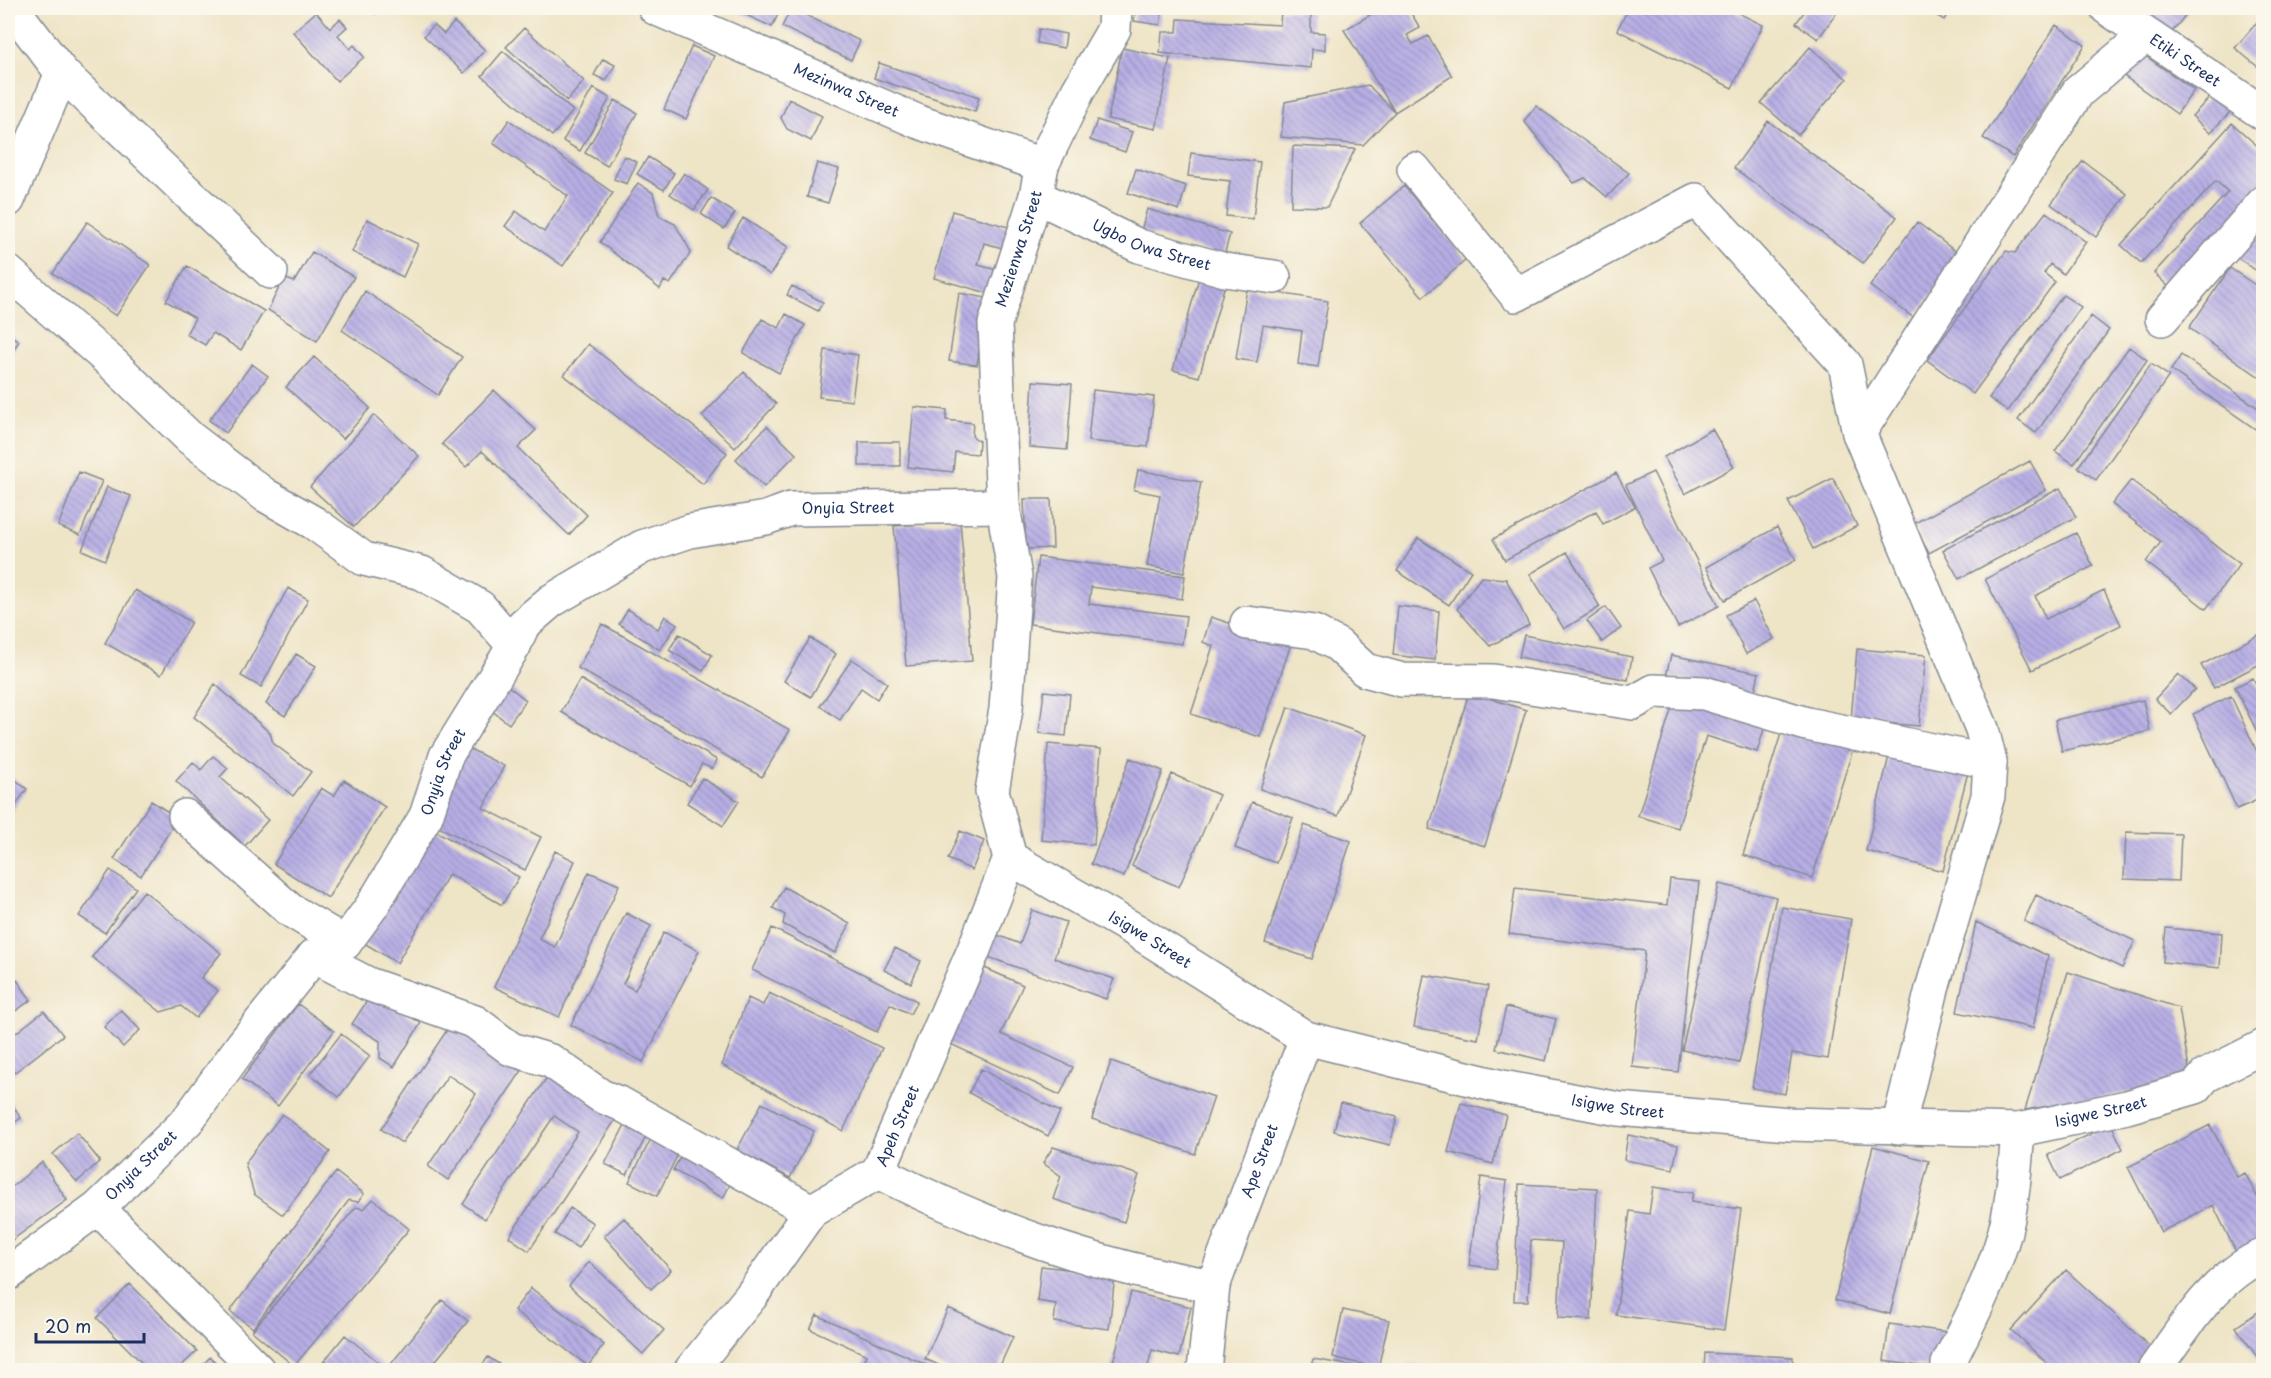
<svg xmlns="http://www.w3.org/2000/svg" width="2271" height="1378" font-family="'Playpen Sans',sans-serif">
<defs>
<pattern id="building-back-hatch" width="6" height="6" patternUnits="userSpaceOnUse" patternTransform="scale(1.5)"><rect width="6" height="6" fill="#b8afe5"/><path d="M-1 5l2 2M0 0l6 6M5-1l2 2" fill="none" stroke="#958fbd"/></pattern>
</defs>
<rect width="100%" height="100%" fill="#fbf7ec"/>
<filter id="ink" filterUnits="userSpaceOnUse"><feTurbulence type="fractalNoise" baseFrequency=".0167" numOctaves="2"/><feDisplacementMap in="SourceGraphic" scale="12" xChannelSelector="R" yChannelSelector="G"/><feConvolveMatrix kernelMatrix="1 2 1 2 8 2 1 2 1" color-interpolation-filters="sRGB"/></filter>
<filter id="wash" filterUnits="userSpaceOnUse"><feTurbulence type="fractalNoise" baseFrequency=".008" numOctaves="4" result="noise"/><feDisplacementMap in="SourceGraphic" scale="24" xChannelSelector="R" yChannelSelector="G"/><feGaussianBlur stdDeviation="1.35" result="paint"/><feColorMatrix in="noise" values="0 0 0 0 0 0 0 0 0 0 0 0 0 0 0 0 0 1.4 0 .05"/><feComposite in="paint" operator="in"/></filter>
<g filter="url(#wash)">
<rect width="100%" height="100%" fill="#eee4c6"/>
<g id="blocks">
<!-- building -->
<path fill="url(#building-back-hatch)" d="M369 8H382L375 14Z
M731 8H781L772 27Z
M791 8 860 41 851 60 782 27Z
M1036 8H1095V13L1036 11Z
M1136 8H1163L1160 25 1134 21Z
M1382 8H1408L1420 28 1407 35 1413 44 1428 36 1452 76 1395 112 1344 30Z
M1629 8H1728L1763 25 1732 88 1617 30Z
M1807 8H1840L1818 39 1796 23Z
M1924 8H1952L1944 20Z
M2139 8H2191L2172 32Z
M1281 10 1311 12V32L1325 33V50L1312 49 1311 68 1160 53 1162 32H1177L1178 19 1280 25Z
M316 12 330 28 340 19 347 27 338 35 350 49 354 45 364 57 337 81 293 32Z
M2264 14V72L2235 48Z
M454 22 485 50 464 73 424 36 434 25 444 34Z
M2056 25 2085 45 2013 157 1983 138Z
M524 28 584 81 567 101 506 47Z
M1039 29 1066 34 1064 48 1037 43Z
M692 46 714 56 686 119 664 109Z
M1810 47 1847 79 1798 135 1761 103Z
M1122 48 1170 58 1156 129 1108 119Z
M503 51 573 111 552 136 482 76Z
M2141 53 2194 90 2177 114 2124 76Z
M603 59 615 65 606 81 594 75Z
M879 63 979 97 975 112 874 78Z
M1368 85 1395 112 1363 145 1281 137 1285 102Z
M593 88 610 98 580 151 563 141Z
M2215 92 2233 109 2210 133 2192 116Z
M789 99 822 116 811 141 787 129 781 118Z
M615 100 637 113 607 166 585 153Z
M1536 106 1629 173 1607 197 1585 178 1574 183 1524 121Z
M509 120 613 193 563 266 505 226 516 211 544 232 568 196 493 143Z
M1097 120 1132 132 1125 152 1090 140Z
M1768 121 1897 217 1863 263 1734 168Z
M2232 123 2264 152V184L2169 287 2154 273 2228 192 2216 181 2141 263 2121 245Z
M1293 146 1355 149 1327 207 1291 206Z
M1191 153 1260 162 1253 219 1226 216 1230 181 1188 176Z
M624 156 637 162 627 184 614 179Z
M648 157 674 173 664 190 637 174Z
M2083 161 2127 194 2096 237 2051 204Z
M817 163 839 169 828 203 807 197Z
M1136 169 1186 186 1179 210 1128 193Z
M684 173 708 190 694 210 670 194Z
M638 183 653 193 659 216 675 224 691 252 670 284 664 281 660 289 600 242Z
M1404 186 1466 260 1423 297 1360 223Z
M711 198 735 213 724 229 701 214Z
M1147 209 1230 234 1224 256 1141 231Z
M952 211 1012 228 1006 249 984 243 978 265 1001 271 995 295 934 278Z
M2046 212 2086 242 2063 274 2050 264 2044 273 2055 282 1973 394 1927 360 2006 251 2015 253Z
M743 218 788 247 770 275 726 246Z
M2264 218V276L2237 257Z
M367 219 418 244 403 277 352 252Z
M87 222 150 265 116 316 53 273Z
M1917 222 1960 255 1914 318 1870 286Z
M312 252 354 277 317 341 268 310 284 278 294 282Z
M187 266 264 311 241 350 213 333 205 345 186 334 195 318 166 301Z
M2230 268 2264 291V380L2189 328Z
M1200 274 1226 281 1199 377 1173 370Z
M792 286 823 302 818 311 787 295Z
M1247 288 1328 301 1318 367 1298 364 1302 331 1263 325 1257 362 1236 359Z
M365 291 462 357 438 395 342 330Z
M959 293 987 298 977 365 949 361Z
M2063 295 2081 307 2008 411 1989 398Z
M786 314 805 325 779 373 743 353 762 319 779 328Z
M2091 316 2109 330 2036 433 2018 420Z
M8 334 19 341 8 359Z
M588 344 727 453 703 484 564 375Z
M2129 347 2147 360 2074 464 2055 451Z
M825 350 858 355 852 401 819 397Z
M2181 355 2264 412V435L2171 370Z
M314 357 370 408 343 439 286 387Z
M252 364 268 376 226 433 209 420Z
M2151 364 2169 376 2096 480 2078 467Z
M744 372 776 404 735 448 702 416Z
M1033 381 1072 384 1067 450 1029 447Z
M494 390 536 430 518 448 587 515 569 535 482 451 466 467 442 444Z
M1093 390 1154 397 1148 447 1088 441Z
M914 407 947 410 946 420 973 423 972 436 979 441 978 454 955 452 953 472 908 467Z
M374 415 419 456 354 527 310 487Z
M767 426 796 454 764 487 736 459Z
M1712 429 1734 467 1685 494 1664 457Z
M859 442H900V466H859Z
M2030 461 2046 490 1929 553 1913 524Z
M1138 470 1201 482 1184 573 1147 566 1160 495 1134 490Z
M79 472 102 481 80 535 58 526Z
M1653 472 1719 606 1678 627 1648 568 1662 561 1626 485Z
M1616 473 1635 507 1603 524 1596 511 1505 560 1493 539Z
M1833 478 1857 526 1813 549 1788 501Z
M2131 480 2240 564 2206 609 2146 562 2161 542 2112 504Z
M107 487 131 496 105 560 82 550Z
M2060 488 2076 517 1959 579 1943 550Z
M1024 499H1051L1053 548 1026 549Z
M960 521 972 661 906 666 894 526Z
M1777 527 1796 560 1725 600 1706 567Z
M2076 533 2093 566 2035 596 2046 619 2104 590 2121 625 2032 670 1985 579Z
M1418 538 1471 571 1449 605 1397 571Z
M1567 552 1600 607 1564 629 1530 574Z
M1038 557 1185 576 1182 599 1091 587 1089 604 1186 616 1182 644 1030 624Z
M1481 577 1506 579 1529 625 1490 646 1457 609Z
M288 588 308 599 261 687 241 676Z
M135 590 191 622 161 675 105 643Z
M1754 601 1774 639 1746 654 1726 615Z
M1398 606 1439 611 1435 660 1393 655Z
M1606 607 1621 628 1602 642 1587 621Z
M628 609 658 629 665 616 677 624 660 650 619 624Z
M1211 617 1291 644 1260 737 1191 714 1213 646 1203 642Z
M602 624 790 730 762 777 578 668Z
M2264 632V662L2214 688 2201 665Z
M679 634 712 655 703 671 669 650Z
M1524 635 1632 657 1628 680 1519 657Z
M810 638 836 654 811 697 784 681Z
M1857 649 1926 655 1919 726 1851 720Z
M296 654 316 666 285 716 266 704Z
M1671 655 1759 673 1754 695 1666 676Z
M852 659 887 683 877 699 861 688 840 720 820 706Z
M2178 674 2195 689 2171 714 2155 699Z
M2253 678 2264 699V739L2261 740 2235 687Z
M580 679 717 760 712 769 702 764 690 786 561 712Z
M215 684 270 733 273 743 311 772 293 796 194 717Z
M508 686 526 700 509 724 491 710Z
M1044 691 1070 694 1066 736 1039 733Z
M1469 692 1526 710 1485 846 1429 829Z
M2231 696 2264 767V797L2237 809 2193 714Z
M1675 697 1765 726 1757 752 1706 736 1678 828 1638 816Z
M2143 700 2150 731 2062 751 2055 720Z
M1288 707 1366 735 1338 816 1260 789Z
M1785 721 1855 743 1812 878 1743 855Z
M1048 744 1101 749 1094 845 1041 840Z
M464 746 504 766 483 808 541 837 525 870 427 821Z
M1890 752 1968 772 1943 871 1866 851Z
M213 756 228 768 220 777 268 820 245 846 176 781 193 762 201 770Z
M1130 758 1163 771 1124 877 1091 864Z
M8 774 27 789 8 816Z
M1172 774 1219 795 1179 887 1132 866Z
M702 778 739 801 723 826 687 803Z
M344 780 385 807 328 898 274 864 321 788 334 796Z
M151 801 178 818 141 876 114 859Z
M1252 802 1293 818 1276 863 1235 848Z
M423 824 519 877 502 905 449 874 397 963 356 938Z
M1304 825 1351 841 1312 959 1265 943Z
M960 831 984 841 972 870 948 859Z
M2126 832 2181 834 2179 881 2124 879Z
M555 851 575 861 539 939 555 947 589 872 619 885 559 1017 494 987Z
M110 870 136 888 105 933 79 916Z
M1670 879 1699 882 1678 1072 1632 1067 1645 951 1509 934 1515 888 1667 905Z
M1719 884 1776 897 1739 1063 1682 1050Z
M784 887 850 924 835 953 783 924 785 915 773 908Z
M144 891 221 953 201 978 218 991 196 1018 181 1006 161 1012 92 957Z
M2036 895 2135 941 2122 968 2024 921Z
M1782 907 1851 919 1828 1059 1792 1053 1785 1094 1752 1088Z
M1032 910 1066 922 1054 958 1114 979 1106 999 988 957 995 934 1020 944Z
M626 913 651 926 623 984 635 990 664 932 699 951 643 1062 571 1025Z
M1976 922 2048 956 2033 1028 1957 1012Z
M772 928 917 1001 910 1014 890 1004 877 1032 752 970Z
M2166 928 2222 933 2220 968 2163 962Z
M895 948 921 961 911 983 884 970Z
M978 965 1023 985 1001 1034 1073 1067 1060 1095 944 1041Z
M2068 972 2179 1008 2191 1082 2025 1110Z
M1424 975 1488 986 1478 1039 1414 1027Z
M17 980 31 1000 8 1016V987Z
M372 993 421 1023 394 1067 380 1058V1041L352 1024Z
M769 993 882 1048 843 1131 722 1065 748 998 763 1005Z
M298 1004 334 1031 278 1106 242 1079Z
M1506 1007 1556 1019 1546 1061 1496 1049Z
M121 1010 140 1030 123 1047 104 1027Z
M44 1011 63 1035 10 1076 8 1073V1039Z
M453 1021 523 1069 448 1180 428 1166 476 1094 448 1075 402 1143 381 1129Z
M341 1034 370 1056 339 1097 310 1074Z
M1111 1061 1214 1097 1195 1154 1092 1119Z
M981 1069 1060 1112 1048 1136 969 1093Z
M549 1074 616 1119 529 1251 509 1237 578 1132 554 1116 485 1219 463 1204Z
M8 1098 21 1118 8 1127Z
M762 1103 814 1131 790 1178 737 1150Z
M1341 1103 1397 1117 1390 1145 1334 1131Z
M1461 1103 1506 1115 1493 1164 1448 1152Z
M282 1114 330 1152 283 1215 254 1194 245 1163Z
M629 1117 650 1128 627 1175 605 1164Z
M2111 1124 2123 1149 2060 1180 2048 1155Z
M2210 1125 2237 1177 2245 1173 2264 1210V1241L2237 1254 2213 1205 2161 1232 2128 1167Z
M656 1129 683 1144 657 1196 629 1182Z
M77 1133 100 1161 77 1182 53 1154Z
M1628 1135 1678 1145 1673 1169 1624 1160Z
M1873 1146 1929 1161 1890 1314 1835 1300Z
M686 1147 735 1175 723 1198 673 1170Z
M1053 1147 1139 1175 1124 1222 1053 1199 1061 1176 1043 1163Z
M42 1162 67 1200 8 1243V1190Z
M336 1172 364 1194 358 1202 349 1200 253 1328 230 1311Z
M1481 1177 1507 1181 1496 1269 1469 1265Z
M1519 1184 1597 1188 1591 1320 1558 1318 1562 1242 1531 1240 1528 1301H1514Z
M1653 1187 1693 1193 1691 1202 1741 1209 1724 1330 1616 1315 1630 1211 1649 1214Z
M373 1199 409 1229 294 1366 252 1331 356 1207 364 1209Z
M570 1208 593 1223 578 1248 555 1234Z
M624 1218 671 1270 651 1289 604 1236Z
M589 1262 664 1330 643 1354 569 1286Z
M1041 1266 1115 1275 1109 1329 1054 1322 1056 1304 1037 1301Z
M2066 1270 2160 1356 2146 1370H2054L2011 1330Z
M130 1284 197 1351 177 1370H149L97 1318Z
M531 1288 604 1345 588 1366 514 1310Z
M1131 1292 1191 1307 1179 1357 1152 1350 1147 1370H1111Z
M442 1300 468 1321 428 1370H317L345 1335 387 1369Z
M948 1308 1013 1337 998 1370H950L925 1359Z
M2264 1308V1367L2236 1327Z
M1343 1310 1389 1320 1378 1368 1333 1357Z
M817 1315 937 1370H860L867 1355 810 1329Z
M1889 1324 1947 1332 1942 1369 1884 1361Z
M1705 1353 1793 1357V1370H1704Z
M210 1357 221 1367 217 1370H198Z
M488 1357 508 1370H479Z
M1313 1359 1359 1367 1358 1370H1310Z
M1409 1365 1445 1369V1370H1409Z"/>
</g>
</g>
<g filter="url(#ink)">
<use href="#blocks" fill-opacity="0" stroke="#848a92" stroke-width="1.5"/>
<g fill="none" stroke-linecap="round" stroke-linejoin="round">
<!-- street casing -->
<g stroke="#848a92" stroke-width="36">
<g id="street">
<path id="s1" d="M655 8 919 122 1042 165"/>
<path id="s2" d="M2107 8 2264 114"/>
<path d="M62 73 271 272"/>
<path d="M1414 169 1516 295 1696 200 1845 364 1859 433 1982 729 1990 762 1988 796 1932 989 1898 1128"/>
<path id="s3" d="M1036 196 1139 246 1225 270 1274 277"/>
<path d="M8 200 62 73 12 8"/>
<path d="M8 272 113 364 190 438 265 495 314 523 364 559 422 573 480 607 514 646"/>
<path d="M2162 319 2264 202"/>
<path d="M1859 433 2078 92 2146 35"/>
<path d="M1247 623 1314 632 1338 645 1365 670 1402 680 1493 681 1633 703 1654 691 1704 693 1807 724 1990 762"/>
<path d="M185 816 290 910 345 943"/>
<path id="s4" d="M1010 858 1135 930 1306 1038 1502 1087 1619 1109 1789 1124 2018 1130 2127 1107 2196 1087 2205 1076 2264 1046"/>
<path id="s5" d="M1010 858 992 791 1006 709 1015 577 1003 506 995 324 1036 196 1042 165 1078 91 1114 29 1115 8"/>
<path d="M314 956 368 984 475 1022 511 1049 551 1061 601 1096 621 1104 811 1211"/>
<path d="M878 1172C987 1227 1092 1266 1213 1286"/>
<path d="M98 1208 258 1370"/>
<path id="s6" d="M8 1274 98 1208 187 1121 243 1044 314 956 345 943 372 906 426 816 446 756 514 646 523 625 551 601 642 547 690 531 766 518 791 509 1003 506"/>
<path d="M1948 1364C1967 1326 1988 1286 2001 1245 2013 1208 2015 1169 2018 1130"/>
<path id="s7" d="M691 1370 751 1296 811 1211 878 1172 973 952 1010 858"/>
<path id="s8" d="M1204 1370 1213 1286 1306 1038"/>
<path d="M2154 1370C2183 1329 2215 1276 2264 1255"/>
</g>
</g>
<!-- street -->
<use href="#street" stroke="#fff" stroke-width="33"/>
</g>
</g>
<g text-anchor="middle" stroke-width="5" stroke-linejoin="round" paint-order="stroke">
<!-- street labels -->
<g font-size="15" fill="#1b2f5e" stroke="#fbf7ec">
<text dy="5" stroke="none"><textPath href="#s2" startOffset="94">Etiki Street</textPath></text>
<text dy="5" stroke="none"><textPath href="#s1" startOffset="208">Mezinwa Street</textPath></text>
<text dy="5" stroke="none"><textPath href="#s3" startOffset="126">Ugbo Owa Street</textPath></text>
<text dy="5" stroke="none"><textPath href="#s5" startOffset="618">Mezienwa Street</textPath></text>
<text dy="5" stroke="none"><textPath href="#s6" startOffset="1198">Onyia Street</textPath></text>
<text dy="5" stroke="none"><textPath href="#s6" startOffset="676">Onyia Street</textPath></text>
<text dy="5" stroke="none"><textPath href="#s4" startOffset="162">Isigwe Street</textPath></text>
<text dy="5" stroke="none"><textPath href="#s4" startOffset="666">Isigwe Street</textPath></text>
<text dy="5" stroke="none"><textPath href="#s4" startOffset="1152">Isigwe Street</textPath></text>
<text dy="5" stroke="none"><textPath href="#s7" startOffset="327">Apeh Street</textPath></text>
<text dy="5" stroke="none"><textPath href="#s8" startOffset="218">Ape Street</textPath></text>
<text dy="5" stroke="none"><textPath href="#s6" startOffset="172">Onyia Street</textPath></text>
</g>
</g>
<!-- margin -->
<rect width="2271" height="1378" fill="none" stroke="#fbf7ec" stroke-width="30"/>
<!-- scale -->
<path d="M36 1333v9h108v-9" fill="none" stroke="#1b2f5e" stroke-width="3"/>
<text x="45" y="1333" font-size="18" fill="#1b2f5e" stroke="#fbf7ec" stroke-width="4.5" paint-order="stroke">20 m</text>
</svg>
